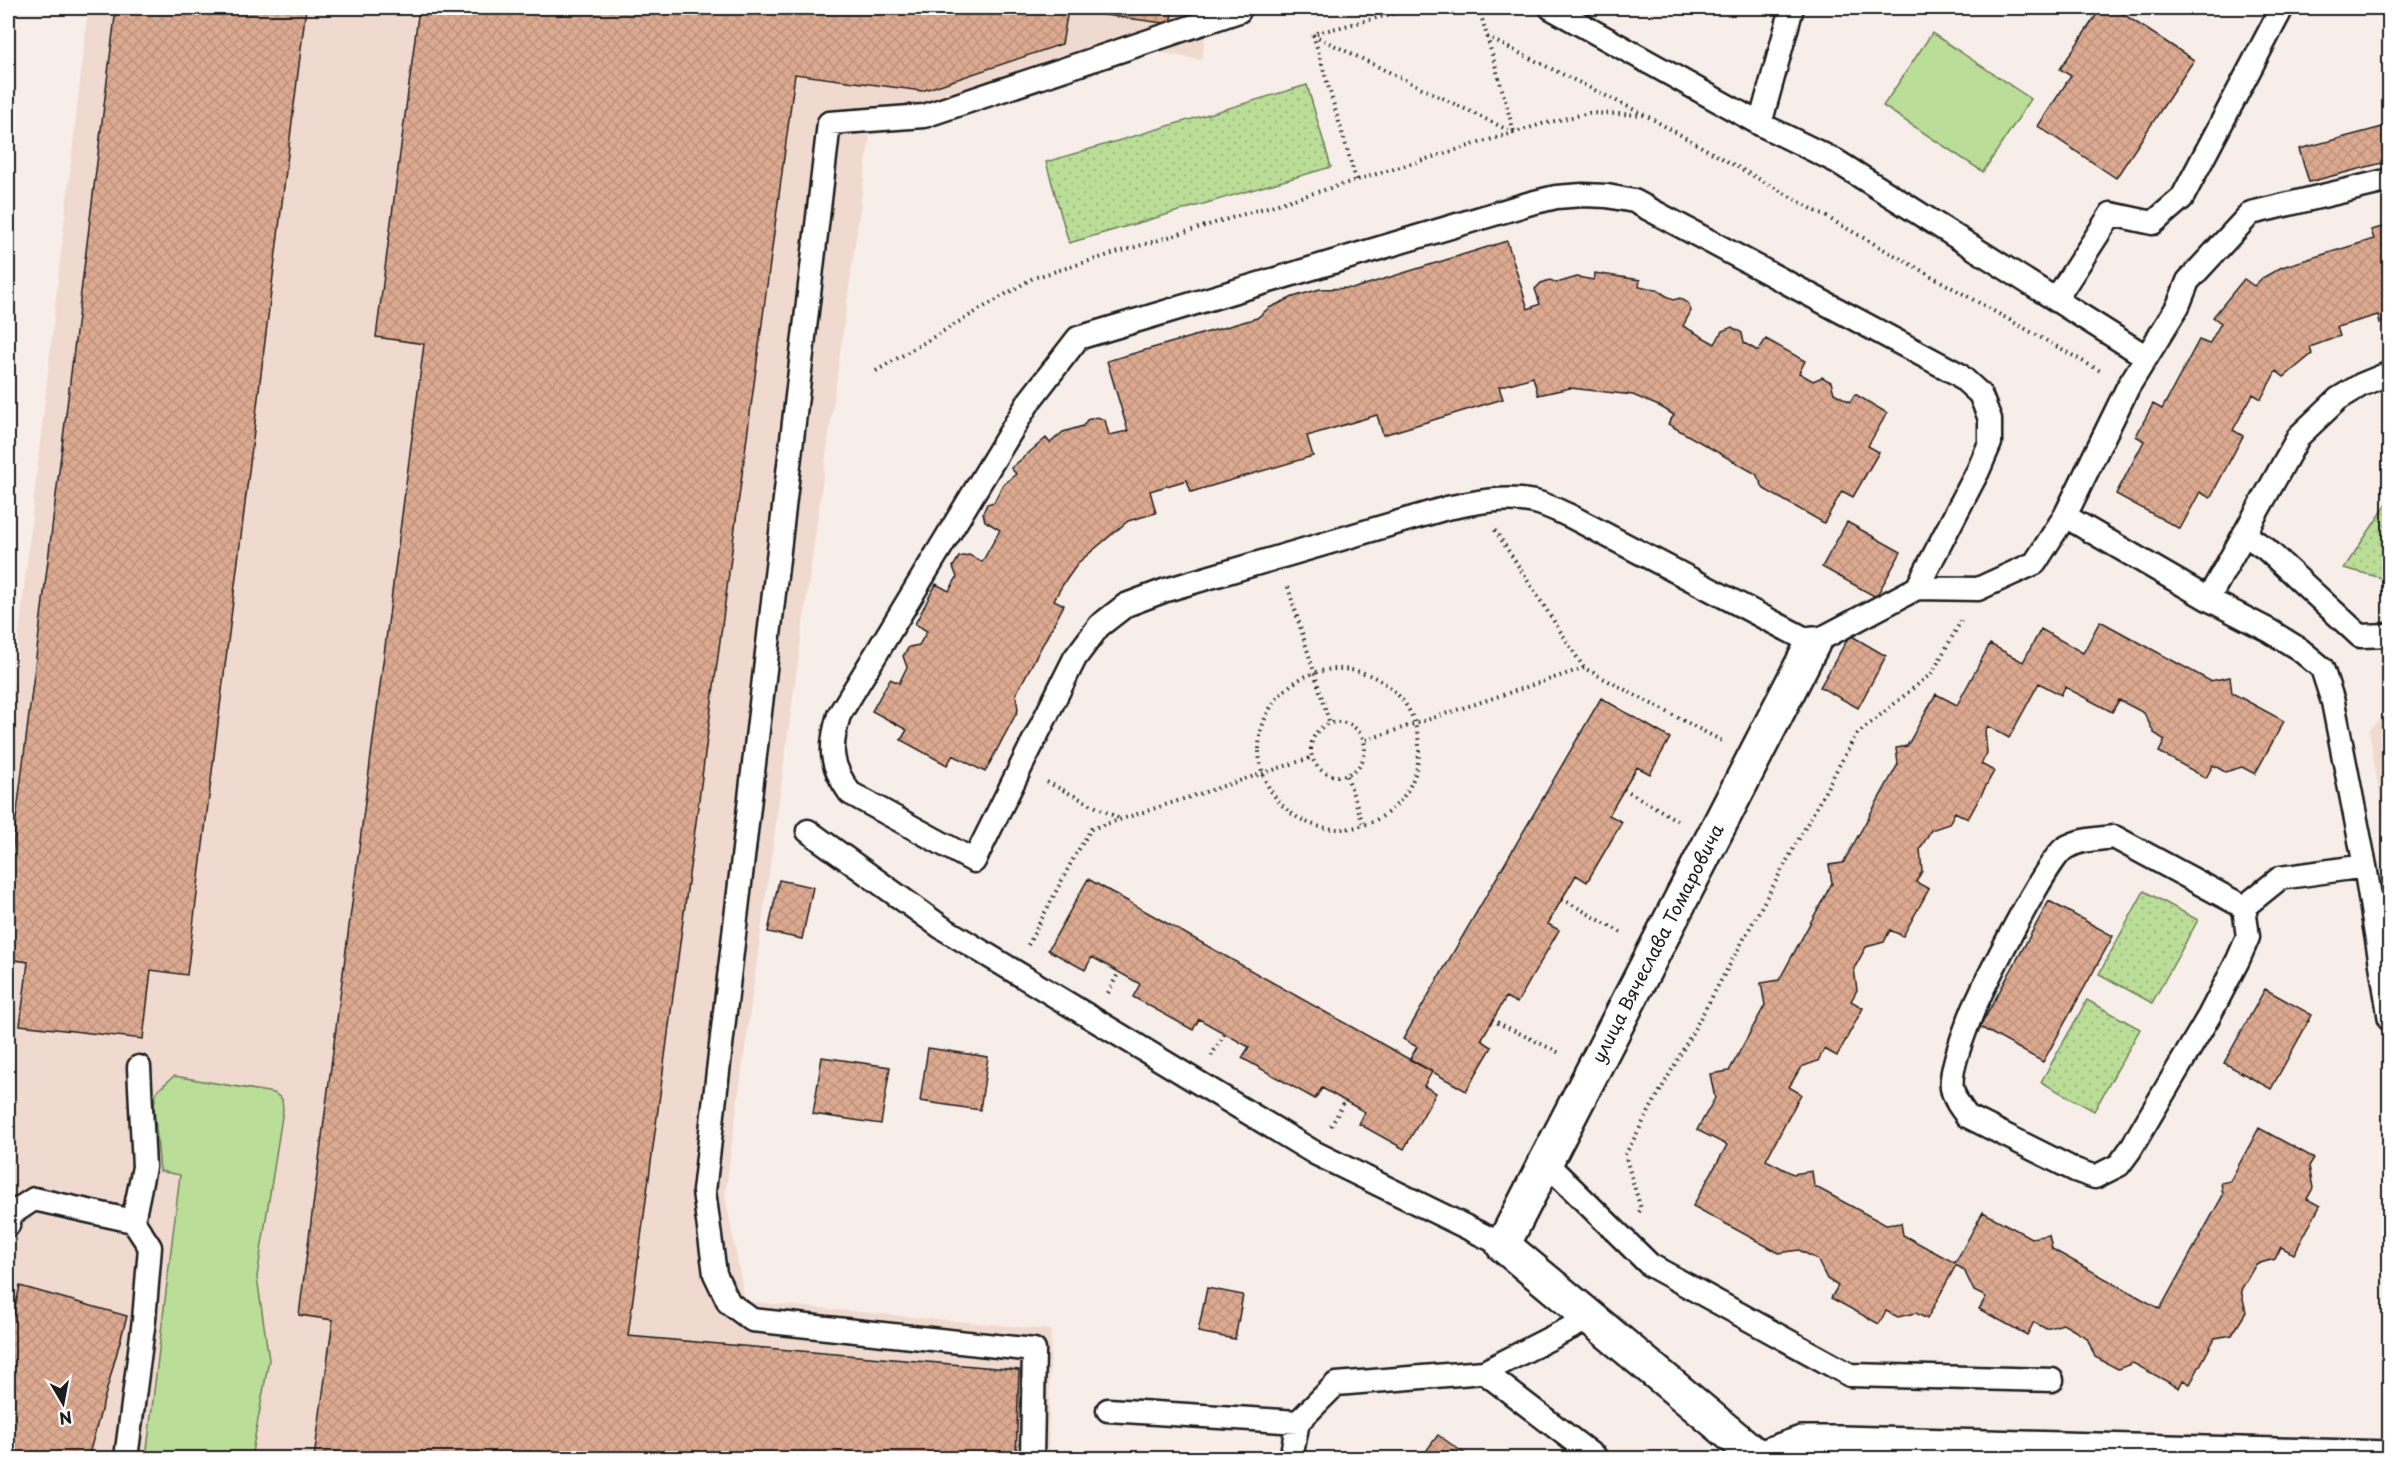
<svg xmlns="http://www.w3.org/2000/svg" width="2397" height="1466" font-family="'Playpen Sans',sans-serif">
<defs>
<pattern id="park-dots" width="8" height="8" patternUnits="userSpaceOnUse" patternTransform="scale(1.5)"><rect width="8" height="8" fill="#badd97"/><path d="M2 2h.1M6 6h.1" fill="none" stroke="#9fbd82" stroke-width="1.8" stroke-linecap="round"/></pattern>
<pattern id="building-cross-hatch" width="8" height="8" patternUnits="userSpaceOnUse" patternTransform="scale(1.5)"><rect width="8" height="8" fill="#ddaa91"/><path d="M0 0l8 8M0 8l8-8" fill="none" stroke="#bd927c"/></pattern>
</defs>
<rect width="100%" height="100%" fill="#f8eee9"/>
<filter id="ink" filterUnits="userSpaceOnUse"><feTurbulence type="fractalNoise" baseFrequency=".0167" numOctaves="2"/><feDisplacementMap in="SourceGraphic" scale="12" xChannelSelector="R" yChannelSelector="G"/><feConvolveMatrix kernelMatrix="1 2 1 2 8 2 1 2 1" color-interpolation-filters="sRGB"/></filter>
<g filter="url(#ink)">
<!-- built -->
<path fill="#f0dacf" d="M88 8H1209L1202 60 1146 50 920 128 870 135 725 1195 745 1301 1051 1330 1048 1458H8V734Z
M2389 711V856L2369 730Z"/>
<!-- grass -->
<path fill="#badd97" stroke="#6b7c5a" stroke-width="1.5" d="M1932 33 2031 99 1983 172 1883 106Z
M174 1076 274 1093 282 1099 283 1110 257 1277 269 1360 251 1458H146L180 1175 160 1171 154 1107 156 1092Z"/>
<!-- park -->
<path fill="url(#park-dots)" stroke="#6b7c5a" stroke-width="1.5" d="M1307 85 1331 167 1069 243 1046 162Z
M2389 503V580L2344 568 2385 507Z
M2144 891 2198 920 2152 1003 2099 974Z
M2087 1000 2140 1029 2094 1111 2041 1082Z"/>
<!-- building -->
<path fill="url(#building-cross-hatch)" stroke="#1c1c1c" stroke-width="1.5" d="M116 8H306L187 975 151 970 143 1039 20 1025 28 962 8 959V885Z
M419 8H1173L1170 24 1068 10 1062 44 922 91 795 74 628 1336 1019 1370 1016 1458H314L333 1320 299 1315 424 344 376 337Z
M2101 8H2114L2194 60 2116 178 2038 126 2071 76 2060 69Z
M2390 125V161L2309 182 2299 149Z
M2390 225V320L2380 323 2378 315 2337 327 2340 336 2310 347 2312 354 2284 377 2276 371 2261 399 2253 394 2233 430 2243 436 2210 498 2200 492 2180 529 2116 494 2144 441 2136 436 2153 404 2162 409 2199 340 2209 344 2221 323 2213 317 2244 279 2254 286 2262 278 2282 267 2374 239 2371 230Z
M1507 241 1528 309 1540 304 1535 289 1541 283 1550 280 1557 283 1577 277 1594 280 1595 273 1640 280 1639 287 1657 290 1673 300 1680 298 1688 303 1691 311 1683 326 1715 344 1722 331 1732 327 1742 333 1744 343 1758 351 1766 339 1805 361 1799 373 1813 381 1822 377 1831 382 1834 393 1850 402 1855 394 1887 413 1868 446 1879 452 1853 497 1842 491 1824 523 1764 489 1756 474 1668 424 1674 415 1661 407 1633 395 1570 388 1538 395 1533 377 1499 387 1503 399 1383 435 1377 415 1307 436 1313 456 1191 492 1187 480 1150 491 1156 513 1128 521 1079 562 1062 586 1054 600 1064 605 1016 694 1018 710 985 772 953 755 947 765 901 740 907 730 872 711 890 679 899 683 907 667 903 656 909 647 919 645 927 631 915 624 936 584 949 591 957 577 953 567 959 557 969 555 982 562 1000 530 985 521 983 513 987 504 994 502 1002 486 1016 474 1011 468 1046 438 1050 443 1063 432 1083 426 1087 420 1097 417 1105 420 1109 435 1128 431 1107 361 1257 318 1269 308 1293 297 1320 289 1355 288Z
M1847 522 1901 552 1876 597 1822 567Z
M2100 621 2210 681 2230 677 2232 693 2284 721 2255 774 2242 767 2225 772 2213 765 2206 778 2159 752 2165 740 2154 733 2144 713 2119 700 2112 712 2065 687 2061 695 2039 683 2009 738 1988 726 1985 731 1987 753 1981 764 1994 771 1968 819 1955 812 1949 824 1931 830 1920 849 1922 871 1916 882 1929 889 1903 936 1890 930 1884 942 1866 947 1854 969 1857 990 1851 1001 1863 1008 1837 1056 1824 1049 1818 1061 1801 1067 1789 1087 1801 1094 1766 1160 1793 1174 1812 1171 1814 1186 1886 1225 1901 1223 1903 1235 1955 1263 1983 1212 2031 1238 2049 1235 2052 1249 2160 1309 2223 1195 2221 1183 2230 1181 2259 1128 2314 1158 2309 1166 2313 1188 2307 1199 2320 1206 2294 1254 2281 1247 2275 1259 2256 1264 2241 1290 2246 1312 2232 1335 2215 1338 2190 1384 2183 1380 2179 1388 2133 1363 2118 1369 2095 1357 2087 1338 2063 1324 2046 1329 2034 1322 2027 1335 1979 1309 1986 1297 1974 1291 1964 1270 1956 1265 1927 1319 1916 1313 1898 1317 1886 1311 1879 1324 1831 1298 1838 1286 1827 1279 1817 1259 1799 1250 1779 1253 1693 1206 1727 1145 1697 1130 1715 1098 1710 1074 1729 1071 1765 1005 1761 983 1779 980 1832 883 1829 865 1843 863 1898 764 1896 748 1907 746 1936 694 1957 705 1990 644 2023 662 2041 629 2083 653Z
M1850 635 1886 656 1858 708 1820 687Z
M1601 698 1670 738 1650 774 1637 767 1624 789 1609 815 1622 822 1587 882 1576 875 1562 899 1548 924 1559 930 1517 1003 1506 997 1481 1040 1492 1047 1466 1091 1410 1059 1417 1047 1403 1039Z
M1088 879 1432 1072 1424 1086 1436 1093 1404 1149 1359 1124 1365 1112 1345 1101 1322 1088 1315 1099 1242 1058 1249 1047 1199 1019 1193 1030 1133 997 1140 984 1092 957 1085 970 1048 950Z
M779 880 813 887 802 939 768 932Z
M2049 901 2113 936 2043 1062 1980 1027Z
M2265 989 2312 1015 2271 1089 2224 1063Z
M928 1048 988 1057 980 1110 920 1101Z
M822 1057 890 1067 881 1124 813 1114Z
M20 1286 127 1316 88 1458H8V1336Z
M1207 1288 1243 1295 1235 1339 1198 1332Z
M1438 1435 1471 1458H1421Z"/>
<g fill="none" stroke-linecap="round" stroke-linejoin="round">
<!-- service casing -->
<g stroke="#1c1c1c" stroke-width="27">
<path id="service" d="M1551 8 1760 124 1836 161 2145 356
M1760 124 1792 8
M1583 195 1607 196 1634 201 1958 374 1980 394 1990 419V443L1978 471 1917 588 1813 643 1570 516C1559 511 1547 505 1535 502 1505 496 1476 502 1447 508L1166 590 1126 605 1099 626 1075 658 974 861 850 793C830 765 829 748 839 715L1030 400 1078 338 1531 203 1556 197Z
M2056 299 2111 214 2153 223 2182 198 2282 8
M2065 516 2208 599 2270 631 2299 649 2322 668 2333 702 2365 866 2390 1020
M2244 534 2266 549 2360 636 2390 635
M1917 588 1978 589 2035 563 2065 516 2128 387 2178 306 2188 281 2251 213 2390 180
M2208 599 2299 436 2338 399 2361 385 2390 373
M808 831 941 927 1315 1153 1503 1245
M2114 837 2244 907 2248 937 2238 960 2209 1016 2130 1150 2119 1165 2095 1177 2075 1170 1967 1116C1960 1107 1954 1099 1952 1088 1949 1070 1967 1025 1974 1008 1985 983 2047 859 2065 848 2080 839 2097 839 2114 837Z
M2244 907 2280 878 2365 866
M1545 1162 1650 1265 1850 1375 2052 1380
M8 1225 11 1214 34 1199 133 1221 144 1167 139 1067
M1484 1372 1590 1318
M1108 1410 1298 1422
M126 1458 144 1320 150 1247 133 1221
M1032 1458 1034 1350 752 1320 729 1303 715 1274 704 1191 829 123 924 116 1239 11 1240 8
M1291 1458 1298 1422 1336 1384 1484 1372 1596 1458"/>
</g>
<!-- minor casing -->
<g stroke="#1c1c1c" stroke-width="38">
<g id="minor">
<path id="s1" d="M1759 1458 1503 1245 1813 643"/>
<path d="M1759 1458 1802 1443H1842L2390 1458"/>
</g>
</g>
<!-- path -->
<path stroke="#1c1c1c" stroke-width="4" stroke-dasharray="1.5 4.5" stroke-linecap="butt" d="M1479 8 1514 132
M1313 35 1514 133
M1487 37 1645 115 2102 372
M1356 180 1313 34 1416 8
M876 371 1033 278 1542 124 1589 113 1645 115
M1495 530 1584 668 1722 741
M1288 587 1329 721
M1259 749a80 80 0 1 1 160 0a80 80 0 1 1-160 0Z
M1311 749a27 27 0 1 1 54 0a27 27 0 1 1-54 0Z
M1366 740 1584 668
M1347 776 1364 827
M1047 782 1120 819
M1624 789 1680 822
M1562 899 1624 934
M1028 945 1072 861 1091 829 1310 758
M1108 993 1119 972
M1492 1020 1562 1054
M1211 1056 1225 1033
M1331 1126 1345 1101
M1639 1212 1641 1209 1625 1155 1856 735 1932 673 1961 621"/>
<!-- service -->
<use href="#service" stroke="#fff" stroke-width="22"/>
<!-- minor -->
<use href="#minor" stroke="#fff" stroke-width="33"/>
</g>
</g>
<g text-anchor="middle" stroke-width="4.5" stroke-linejoin="round" paint-order="stroke">
<!-- street labels -->
<g font-size="18" fill="#1c1c1c" stroke="#fff">
<text dy="6" stroke="none"><textPath href="#s1" startOffset="672">улица Вячеслава Томаровича</textPath></text>
</g>
</g>
<!-- margin -->
<rect width="2397" height="1466" fill="none" stroke="#fff" stroke-width="30"/>
<rect x="15" y="15" width="2367" height="1436" fill="none" stroke="#1c1c1c" stroke-width="2" filter="url(#ink)"/>
<!-- north arrow -->
<g transform="translate(63 1403) rotate(170)" stroke="#ffffff" stroke-width="4.5" paint-order="stroke">
<path d="M0-4.5L10 22L0 15L-10 22Z" fill="#1c1c1c"/>
<text y="-9" font-size="16" font-weight="bold" text-anchor="middle" fill="#1c1c1c">N</text>
</g>
</svg>
